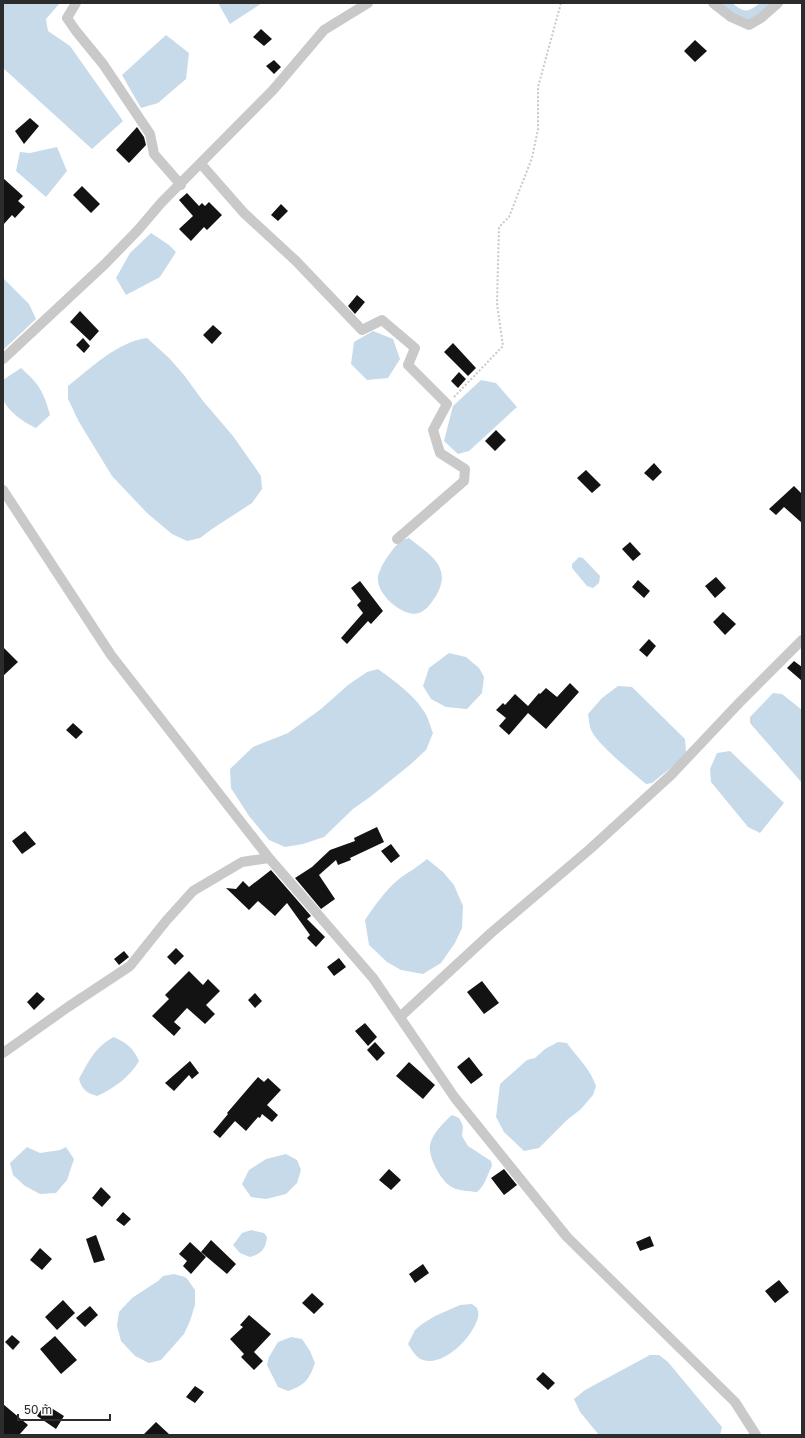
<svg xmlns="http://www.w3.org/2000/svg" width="805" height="1438" font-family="'Golos Text',sans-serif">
<rect width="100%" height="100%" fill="#fff"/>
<!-- water -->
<path fill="#c7dae9" d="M3 3H60L46 19 48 31 70 46 123 121 92 149 3 68Z
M218 3H262L230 24Z
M166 35 189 53 186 79 158 103 141 108 122 75Z
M57 147 67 171 46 197 16 171 20 152 30 153Z
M151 233 169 245 176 252 160 277 126 295 116 278 130 253Z
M3 278 29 304 36 319 3 350Z
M373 331 393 339 400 359 388 378 367 380 351 364 354 342Z
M147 338 169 358 184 375 203 401 233 436 261 476 262 489 252 503 212 529 200 538 187 541 172 534 147 513 112 476 79 422 68 399V386C91 368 117 342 147 338Z
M21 368C39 384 44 392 50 415L36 428C25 423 8 412 3 399 1 394 3 386 3 380Z
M481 380 496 383 517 407 469 451 458 454 444 441 453 406Z
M409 538C430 555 453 567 436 596 431 603 427 610 419 613 403 618 378 595 378 580 377 576 380 571 381 568 384 561 395 545 401 541 403 539 407 539 409 538Z
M579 557 583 558 600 576 599 583 593 588 587 586 572 568V564Z
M449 653 466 657 479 668 484 677 482 693 467 709 446 707 431 699 423 686 429 668Z
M378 669C394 681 412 693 423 710 428 716 430 726 433 733L426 750 411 764 370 797 353 809 324 837 303 844 285 847 269 840 249 816 231 788 230 769 253 747 288 733 321 709 348 685 367 672Z
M618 686 632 687 685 739 686 752 683 758 652 783 646 784C633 773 597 744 591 730 589 725 589 719 588 714L602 698Z
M773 693 782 694 802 710V783L750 723V717Z
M730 751 784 803 760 833 748 827 711 782 710 769 717 753Z
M427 859 443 872 454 885 463 906 462 928 455 943 441 963 423 974 401 970 387 962 369 945 365 920C375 905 385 891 399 879 408 872 418 867 427 859Z
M114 1037C126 1043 133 1047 139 1061 130 1077 113 1089 97 1096 86 1093 82 1089 79 1079 88 1062 96 1046 114 1037Z
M558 1042 567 1043C577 1057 591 1070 596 1086L593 1095 581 1109 567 1120 539 1148 524 1151 504 1132 496 1117 500 1084 527 1060 535 1058 545 1049Z
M452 1115 459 1118 463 1126 462 1136 468 1146 491 1161 492 1166C487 1175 485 1186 477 1192 468 1191 457 1191 450 1186 440 1179 428 1157 430 1145 432 1134 444 1122 452 1115Z
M27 1147 40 1153 60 1150 66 1147 74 1159 67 1180 56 1193 40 1194 25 1186 13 1175 10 1163Z
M286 1154 297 1160 301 1170 297 1183 286 1194 266 1199 251 1197 242 1184 249 1170 266 1159Z
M251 1230 264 1233 267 1237C266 1249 261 1254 250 1257L240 1253 233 1245 242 1233Z
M174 1274 185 1277 188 1280 195 1290V1305L190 1321 184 1334 161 1360 149 1363 135 1356 121 1341 117 1326 119 1312 132 1298 158 1281 163 1276Z
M472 1304 477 1308C478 1311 479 1314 478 1317 474 1336 444 1367 423 1360 416 1358 412 1350 408 1344L415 1330 422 1324 435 1316 460 1305Z
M291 1337 302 1339 310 1351 315 1363C309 1380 305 1385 288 1391L278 1387 267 1365 269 1357 278 1342Z
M650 1355H659L668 1362 722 1427 720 1435H599L580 1412 574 1399 585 1390Z"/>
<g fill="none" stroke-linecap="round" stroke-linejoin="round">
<!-- canal -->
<path stroke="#c7dae9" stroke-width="13" d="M723 3C741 22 751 21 770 3"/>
</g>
<!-- building -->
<path fill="#131313" d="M261 29 272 39 264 46 253 37Z
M695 40 707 51 695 62 684 51Z
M274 60 281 67 274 74 266 66Z
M30 118 39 126 24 144 15 131Z
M137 127 144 137 146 145 129 163 116 150Z
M3 178 23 196 18 201 25 207 15 218 12 215 3 225Z
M82 186 100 204 91 213 73 195Z
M187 193 199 206 202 203 205 206 209 202 222 215 207 230 204 227 191 241 179 229 193 216 179 200Z
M281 204 288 211 278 221 271 215Z
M357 295 365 302 355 314 348 306Z
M80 311 99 331 90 341 70 322Z
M213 325 222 333 212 344 203 335Z
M83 338 90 346 84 353 76 345Z
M453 343 476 368 468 376 444 352Z
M459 372 466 379 458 388 451 381Z
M496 430 506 440 495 451 485 441Z
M654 463 662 472 653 481 644 473Z
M586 470 601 485 592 493 577 478Z
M794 486 802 494V523L784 507 776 515 769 509Z
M630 542 641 554 633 561 622 549Z
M716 577 726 588 715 598 705 586Z
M638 580 650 591 644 598 632 587Z
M360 581 383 611 371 624 368 621 347 644 341 638 363 613 357 605 361 601 351 588Z
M723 612 736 624 725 635 713 622Z
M649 639 656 646 647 657 639 650Z
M3 647 18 662 3 676Z
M794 661 802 667V681L787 668Z
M570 683 579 692 546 729 528 713 509 735 499 726 506 718 496 710 503 703 505 705 515 694 528 706 539 693 540 694 546 688 557 697Z
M73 723 83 732 76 739 66 730Z
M377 827 384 842 350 858 351 860 338 865 336 860 319 875 335 899 321 909 295 878 312 867 330 850 355 841 354 838Z
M25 831 36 844 22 854 12 841Z
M391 844 400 856 391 863 381 851Z
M271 870 311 916 307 919 325 937 316 947 307 938 310 935 287 903 275 916 258 901 249 910 226 888 236 889 243 881 249 887Z
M176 948 184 956 175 965 167 957Z
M124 951 129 957 119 965 114 959Z
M339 958 346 967 334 976 327 967Z
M189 971 203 985 208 979 220 991 206 1005 215 1014 205 1024 187 1008 174 1022 181 1028 174 1036 152 1016 169 999 165 995Z
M482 981 499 1003 484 1014 467 992Z
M37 992 45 999 34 1010 27 1002Z
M255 993 262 1001 255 1008 248 1000Z
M365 1023 377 1037 368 1046 355 1031Z
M375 1042 385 1053 377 1061 367 1050Z
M469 1057 483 1075 471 1084 457 1067Z
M190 1061 199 1073 192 1079 189 1075 174 1091 165 1083Z
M409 1062 435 1085 423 1099 396 1076Z
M258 1077 264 1082 268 1078 281 1090 267 1105 278 1115 272 1122 262 1114 260 1118 258 1117 246 1131 235 1121 220 1138 213 1132 228 1114 227 1113Z
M389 1169 401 1180 391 1190 379 1180Z
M504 1169 517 1185 504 1195 491 1178Z
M101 1187 111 1197 102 1207 92 1198Z
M123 1212 131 1219 124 1226 116 1220Z
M96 1235 105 1260 94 1263 86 1239Z
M650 1236 654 1246 640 1251 636 1242Z
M211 1240 236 1264 227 1274 201 1252Z
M190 1242 206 1257 191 1274 183 1266 187 1261 179 1254Z
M40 1248 52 1259 42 1270 30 1260Z
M423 1264 429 1273 415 1283 409 1274Z
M779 1280 789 1292 775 1303 765 1291Z
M312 1293 324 1304 314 1314 302 1303Z
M63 1300 75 1313 57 1330 45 1317Z
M90 1306 98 1315 85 1327 76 1318Z
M249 1315 271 1334 254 1352 263 1361 254 1370 241 1357 244 1354 230 1339 243 1327 240 1325Z
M12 1335 20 1342 13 1350 5 1342Z
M55 1336 77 1360 61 1374 40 1349Z
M543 1372 555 1383 548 1390 536 1379Z
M195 1386 204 1392 195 1403 186 1397Z
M3 1404 28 1425 19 1435H3Z
M45 1404 64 1416 56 1429 37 1416Z
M156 1422 170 1435H143Z"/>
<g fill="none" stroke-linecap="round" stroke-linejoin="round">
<!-- path -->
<path stroke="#c9c9c9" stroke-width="2" stroke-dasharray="2 2" stroke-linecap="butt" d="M454 397 503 346 497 304 499 227 509 217 532 158 538 129V87L561 3"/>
<!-- street -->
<path stroke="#c9c9c9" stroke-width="10" d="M76 3 67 18 76 31 103 64 150 134 154 154 181 185
M713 3 731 17 749 25 761 18 778 3
M201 164 244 213 296 261 362 330 382 320 415 348 408 365 447 404 433 430 440 453 465 469 464 481 397 539
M3 359 105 264 138 230 161 203 273 90 324 30 368 3
M3 490 111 655 269 858 373 978 455 1098 567 1237 735 1402 756 1435
M400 1017 491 933 590 849 671 775 740 702 802 640
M3 1053 68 1007 130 966 166 921 193 891 242 862 269 858"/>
</g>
<!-- border -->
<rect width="805" height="1438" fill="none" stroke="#2c2c2c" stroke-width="8"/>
<!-- scale -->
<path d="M18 1414v6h92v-6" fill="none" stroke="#2c2c2c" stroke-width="2"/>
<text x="24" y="1414" font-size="12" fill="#2c2c2c" stroke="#ffffff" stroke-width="3" paint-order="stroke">50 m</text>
</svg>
